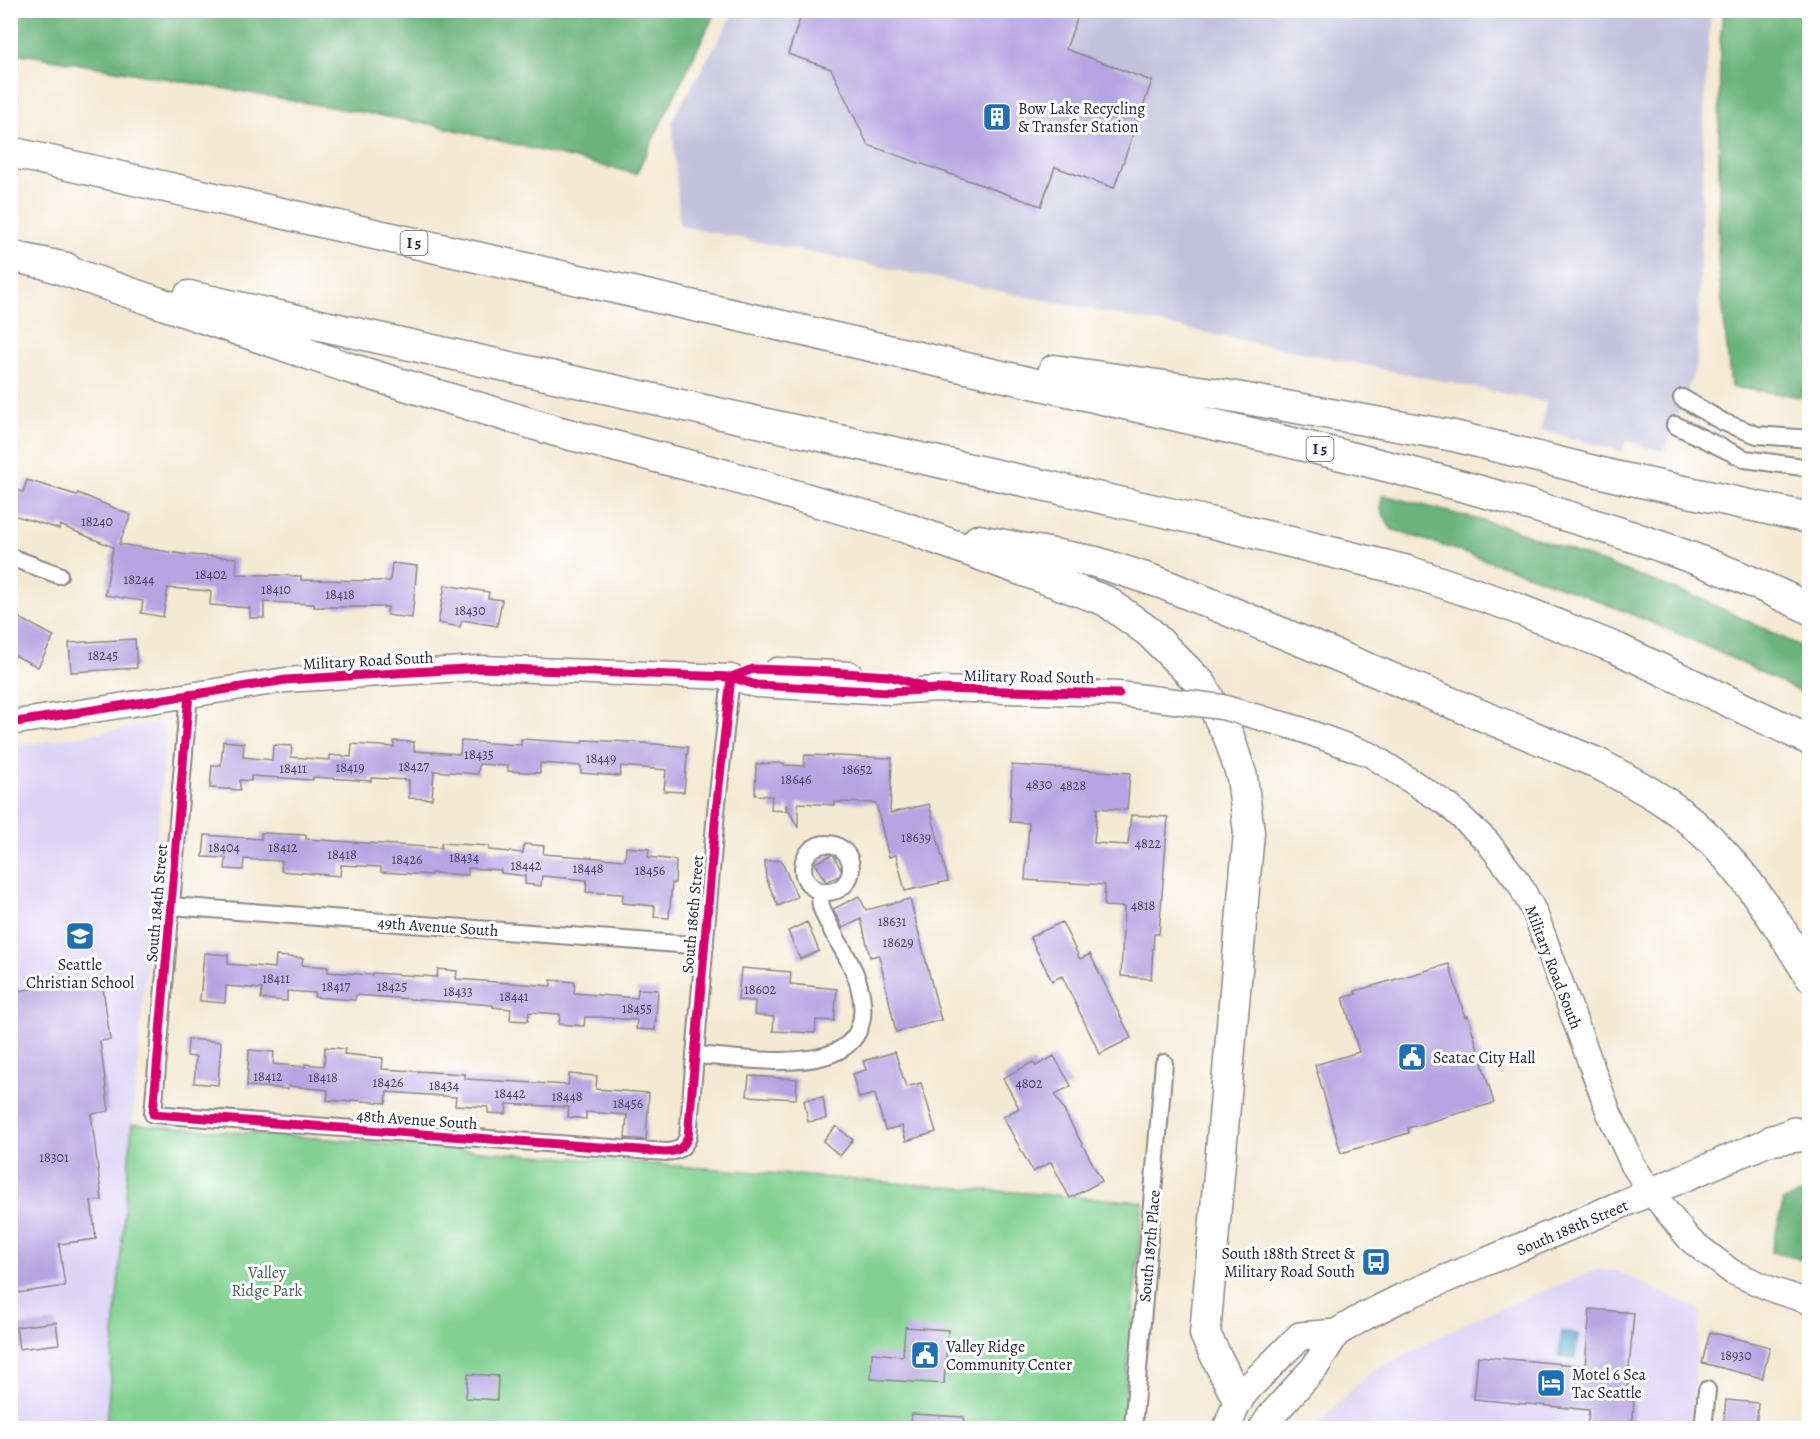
<svg xmlns="http://www.w3.org/2000/svg" width="1820" height="1439" font-family="Alegreya,serif">
<rect width="100%" height="100%" fill="#fff"/>
<filter id="ink" filterUnits="userSpaceOnUse"><feTurbulence type="fractalNoise" baseFrequency=".0167" numOctaves="2"/><feDisplacementMap in="SourceGraphic" scale="12" xChannelSelector="R" yChannelSelector="G"/><feConvolveMatrix kernelMatrix="1 2 1 2 8 2 1 2 1" color-interpolation-filters="sRGB"/></filter>
<filter id="wash" filterUnits="userSpaceOnUse"><feTurbulence type="fractalNoise" baseFrequency=".008" numOctaves="4" result="noise"/><feDisplacementMap in="SourceGraphic" scale="24" xChannelSelector="R" yChannelSelector="G"/><feGaussianBlur stdDeviation="1.35" result="paint"/><feColorMatrix in="noise" values="0 0 0 0 0 0 0 0 0 0 0 0 0 0 0 0 0 1.4 0 .05"/><feComposite in="paint" operator="in"/></filter>
<g filter="url(#wash)">
<rect width="100%" height="100%" fill="#f4e9d3"/>
<!-- built -->
<path fill="#ded5f6" d="M159 723 166 733 106 1428H11V747Z
M1597 1270 1617 1271 1700 1310 1691 1428H1315L1369 1373 1478 1317Z"/>
<!-- industrial -->
<path fill="#c3c1dc" d="M735 11H1711L1705 93 1697 364 1664 452 1625 440 1623 452 1541 430 1546 402 680 226 672 120Z"/>
<!-- green -->
<path fill="#83d292" stroke="#527a66" stroke-width="1.5" d="M132 1124 1143 1202 1122 1428H106Z"/>
<!-- forest -->
<path fill="#6ab47c" stroke="#466b5c" stroke-width="1.5" d="M10 11 11 10 716 11 636 174 435 125 11 52Z
M1723 11H1809V398L1731 387 1718 263 1720 43Z
M1383 495 1507 527 1701 599 1809 650V697C1676 626 1535 574 1391 529L1380 508Z
M1809 1191V1261L1771 1252 1784 1200Z"/>
<!-- water -->
<path fill="#4da6ca" stroke="#386482" stroke-width="1.5" d="M1561 1332 1578 1334 1575 1358 1559 1357Z"/>
<g id="blocks">
<!-- building -->
<path fill="#b6a5e2" d="M803 10H1071L1079 13 1066 49 1152 81 1114 188 1055 167 1041 206 868 145 831 69 788 54Z
M27 480 77 495 78 493 131 515 119 544 188 555 237 558 236 574 301 576V580L390 581 392 563 417 566 412 618 387 615 388 607H314V604L264 602V618H250V608L210 605 211 591 168 588 163 617 141 613 143 601 105 595 113 547 60 525 59 529 10 514V488L23 492Z
M445 585 489 592 488 598 502 600 497 626 462 620 460 627 438 623Z
M10 613 54 636 38 667 10 653Z
M135 639 137 668 71 672 69 643Z
M521 739 583 743V740L632 742 688 747 684 792 664 791 666 770 621 766 620 776 581 773V766L540 763V773L508 771V766L479 764 478 774 434 771 432 799 409 798V780L371 778V781L313 777V780L251 776V781L240 780V790L210 788 212 765H221L223 741 244 743 243 757 272 760 273 745 292 746 291 757 330 760V755L351 757 352 744 394 747V741L414 742V751L460 754 461 741 521 745Z
M805 755 892 758 890 813 929 804 948 881 905 891 896 855 889 857 876 803 835 802V805L798 803V828L786 804V811L771 810 772 796 755 795 756 764 784 763V765L804 766Z
M1012 765 1130 773 1127 810 1097 808 1094 843 1128 845 1131 815 1168 817 1159 934H1154L1151 979 1121 976 1124 907 1104 906 1105 885 1025 880 1029 823 1010 822Z
M261 833 306 835V839L441 848V843L489 846V850L523 853 524 844 544 846 543 854 625 860 626 847 649 849 648 857 676 860 675 883H672L669 918 654 917 655 906 622 903 623 894 586 892 587 880 542 876 541 886 525 884V876L501 873V870L468 868V875L431 873V875L381 872V867L341 865 340 876 281 871 282 861 244 859 243 870 225 869 226 858 203 857 205 835 261 839Z
M833 854 843 874 826 882 815 863Z
M781 860 797 897 778 906 766 878 765 861Z
M859 896 866 910 910 899 941 1020 896 1032 879 955 870 957 861 919 843 928 833 909Z
M807 922 819 951 800 959 788 931Z
M1062 922 1080 959 1090 954 1131 1038 1100 1054 1062 976 1052 981 1030 937Z
M204 953 228 955V964L275 968 276 956 303 958 302 965 328 967V972L372 975 373 973 437 977 438 969 457 971 456 979 551 986V980L575 982 574 993 599 995 637 998 638 989 658 990 655 1030 636 1029 637 1020 598 1017H585L584 1026 559 1024 560 1014 529 1012 528 1021 510 1020 511 1009 493 1007V1005L356 995 355 1000 314 997 315 993 287 991V1001L261 999 262 989 226 986 225 1003 200 1001Z
M1449 964 1465 1017 1468 1016 1494 1103 1408 1128 1409 1133 1341 1153 1315 1065 1359 1052 1343 998 1356 994 1355 991Z
M741 968 791 972 790 984 837 989 834 1021 816 1020 815 1033 773 1031 774 1017 754 1015 755 1001 738 1000Z
M102 980 110 1040 100 1041 109 1111 91 1114 102 1200 91 1201 96 1239 59 1244 65 1286 10 1294V992Z
M188 1039 221 1042 218 1085 194 1083 196 1057 187 1056Z
M325 1047 345 1049 344 1054 383 1058 382 1069 465 1074V1079L568 1085 569 1074 597 1076 596 1089 649 1093 646 1140 625 1138 627 1115 586 1112V1119L568 1117 569 1107 507 1104 506 1114 488 1113V1107L455 1105 456 1097 387 1092 386 1103 351 1100V1102L327 1100 328 1090 288 1086V1089L247 1086 249 1050 274 1052 273 1064 305 1067V1064L324 1066Z
M895 1052 906 1087 921 1083 936 1132 906 1141 902 1126 885 1130 875 1094 859 1098 852 1074 866 1070 863 1061Z
M1054 1056 1071 1086 1055 1094 1102 1181 1070 1198 1051 1162 1033 1172 1003 1117 1019 1108 1003 1078 1033 1062 1036 1066Z
M749 1076 797 1079 796 1099 747 1096Z
M823 1097 826 1119 808 1122 804 1100Z
M836 1126 853 1140 840 1156 823 1141Z
M1590 1309 1634 1313 1626 1400 1634 1401 1632 1428H1587L1589 1410 1474 1399 1478 1356 1585 1366Z
M56 1322 59 1344 19 1349 16 1327Z
M905 1327 948 1330 944 1384 871 1379 872 1353 903 1356Z
M1710 1332 1770 1347 1762 1378 1702 1363Z
M468 1374 498 1376 497 1400 466 1398Z
M1726 1400 1758 1403 1756 1428H1723Z
M912 1414 964 1417V1428H910Z"/>
</g>
</g>
<g filter="url(#ink)">
<use href="#blocks" fill-opacity="0" stroke="#8b8687" stroke-width="1.5"/>
<g fill="none" stroke-linecap="round" stroke-linejoin="round">
<!-- street casing -->
<g stroke="#8b8687" stroke-width="20">
<path id="street" d="M1682 398 1723 422 1757 435 1810 439
M1675 425 1745 459 1810 468
M10 557 59 575
M189 694 153 1114 666 1152C679 1151 683 1148 688 1137L716 812 731 677
M803 868a24 24 0 1 1 48 0a24 24 0 1 1-48 0Z
M171 906 705 946
M696 1055C757 1059 891 1086 857 979 849 955 831 934 822 909 820 904 820 897 820 891
M1133 1428 1164 1063
M1703 1428 1707 1390"/>
</g>
<!-- secondary casing -->
<g stroke="#8b8687" stroke-width="27">
<path id="secondary" d="M777 670 850 674
M10 723 286 680 396 673 481 668 731 677 756 685 890 692 937 689 1119 694
M1300 729 1371 755 1448 805 1487 841 1519 883 1535 913 1609 1113 1633 1165 1651 1192 1690 1240 1732 1272 1773 1290 1810 1302"/>
</g>
<!-- primary casing -->
<g stroke="#8b8687" stroke-width="30">
<path id="primary" d="M1227 1428 1238 1400 1250 1386 1300 1336 1336 1333
M1263 1428 1271 1416 1315 1367 1336 1333 1365 1316 1403 1297 1794 1131"/>
</g>
<!-- highway casing -->
<g stroke="#8b8687" stroke-width="33">
<path id="highway" d="M10 152C363 231 715 310 1067 391 1216 425 1365 458 1512 500 1613 529 1715 561 1810 609
M10 256 66 268
M46 264 349 368 556 431 722 474 904 527 1106 601 1149 632 1202 685 1229 737 1242 777 1249 832 1205 1334 1238 1400
M189 296 1209 522 1408 571 1508 605 1618 649 1810 740
M1054 370 1213 393 1454 436 1618 477 1810 518
M978 540 1096 562 1161 583 1597 763C1626 779 1656 794 1683 815 1737 858 1774 918 1810 976
M1773 1140 1810 1135"/>
</g>
<!-- street -->
<use href="#street" stroke="#fff" stroke-width="16"/>
<!-- secondary -->
<use href="#secondary" stroke="#fff" stroke-width="24"/>
<!-- primary -->
<use href="#primary" stroke="#fff" stroke-width="27"/>
<!-- highway -->
<use href="#highway" stroke="#fff" stroke-width="30"/>
<!-- secondary-bridge casing -->
<g stroke="#8b8687" stroke-width="27" stroke-linecap="butt">
<path id="secondary-bridge" d="M1119 694 1222 707 1300 729"/>
</g>
<!-- secondary-bridge -->
<use href="#secondary-bridge" stroke="#fff" stroke-width="24"/>
<!-- cycleway casing -->
<g stroke="#fff" stroke-width="13">
<path id="cycleway" d="M731 677 753 669 814 671 889 676 923 686
M189 694 153 1114 666 1152C679 1151 683 1148 688 1137L716 812 731 677
M10 723 286 680 396 673 481 668 731 677 756 685 890 692 937 689 1119 694"/>
</g>
<!-- cycleway -->
<use href="#cycleway" stroke="#d6006c" stroke-width="9"/>
</g>
</g>
<!-- icons -->
<defs>
<g id="building-square" transform="scale(1.5)"><rect x="-9" y="-9" width="18" height="18" rx="4" fill="#1f6fb2" stroke="#fff"/><path d="M-4-6H4V6H1V3H-1V6H-4ZM-2.5-4.3h1.7v1.8h-1.7ZM.8-4.3h1.7v1.8H.8ZM-2.5-1h1.7V.8h-1.7ZM.8-1h1.7V.8H.8Z" fill="#fff"/></g>
<g id="school-square" transform="scale(1.5)"><rect x="-9" y="-9" width="18" height="18" rx="4" fill="#1f6fb2" stroke="#fff"/><path d="M0-5L7-2L0 1L-7-2ZM-4 1L0 2.5L4 1V4Q0 6-4 4Z" fill="#fff"/></g>
<g id="civic-square" transform="scale(1.5)"><rect x="-9" y="-9" width="18" height="18" rx="4" fill="#1f6fb2" stroke="#fff"/><path d="M-.6-6.5H3V-4.5H.6V-3L4-1V1h2V6H-6V1h2V-1L-.6-3ZM-1.2 2.5V6h2.4V2.5Z" fill="#fff"/></g>
<g id="bus-square" transform="scale(1.5)"><rect x="-9" y="-9" width="18" height="18" rx="4" fill="#1f6fb2" stroke="#fff"/><path d="M-5-6H5V4H4V6H2V4H-2V6H-4V4H-5ZM-3.5-4V0h7V-4ZM-3.5 1.2v1.5H-2V1.2ZM2 1.2v1.5H3.5V1.2Z" fill="#fff"/></g>
<g id="hotel-square" transform="scale(1.5)"><rect x="-9" y="-9" width="18" height="18" rx="4" fill="#1f6fb2" stroke="#fff"/><path d="M-6-4.5h1.5V1H6V5H4.5V3h-9V5H-6ZM-4 0a1.8 1.8 0 1 1 3.6 0ZM.5 0V-2.5h3Q6-2.5 6 0Z" fill="#fff"/></g>
</defs>
<g fill-rule="evenodd">
<use href="#building-square" x="997" y="117"/>
<use href="#school-square" x="80" y="936"/>
<use href="#civic-square" x="1412" y="1057"/>
<use href="#bus-square" x="1376" y="1262"/>
<use href="#civic-square" x="925" y="1355"/>
<use href="#hotel-square" x="1551" y="1383"/>
</g>
<g text-anchor="middle" stroke-width="6" stroke-linejoin="round" paint-order="stroke">
<!-- number labels -->
<g font-size="14" fill="#474365">
<text x="97" y="526">18240</text>
<text x="211" y="579">18402</text>
<text x="139" y="584">18244</text>
<text x="276" y="594">18410</text>
<text x="340" y="599">18418</text>
<text x="470" y="615">18430</text>
<text x="103" y="660">18245</text>
<text x="479" y="759">18435</text>
<text x="601" y="763">18449</text>
<text x="414" y="771">18427</text>
<text x="350" y="772">18419</text>
<text x="293" y="773">18411</text>
<text x="857" y="774">18652</text>
<text x="796" y="784">18646</text>
<text x="1039" y="789">4830</text>
<text x="1073" y="790">4828</text>
<text x="916" y="842">18639</text>
<text x="1148" y="848">4822</text>
<text x="224" y="852">18404</text>
<text x="283" y="852">18412</text>
<text x="342" y="859">18418</text>
<text x="464" y="862">18434</text>
<text x="407" y="864">18426</text>
<text x="526" y="870">18442</text>
<text x="588" y="873">18448</text>
<text x="650" y="875">18456</text>
<text x="1143" y="910">4818</text>
<text x="892" y="926">18631</text>
<text x="898" y="947">18629</text>
<text x="276" y="983">18411</text>
<text x="336" y="991">18417</text>
<text x="392" y="991">18425</text>
<text x="760" y="994">18602</text>
<text x="458" y="996">18433</text>
<text x="514" y="1001">18441</text>
<text x="637" y="1013">18455</text>
<text x="268" y="1081">18412</text>
<text x="323" y="1082">18418</text>
<text x="388" y="1087">18426</text>
<text x="1029" y="1088">4802</text>
<text x="444" y="1090">18434</text>
<text x="510" y="1098">18442</text>
<text x="567" y="1101">18448</text>
<text x="628" y="1108">18456</text>
<text x="54" y="1162">18301</text>
<text x="1736" y="1360">18930</text>
</g>
<!-- shield labels -->
<g fill="#fff" stroke="#646476" stroke-width="1.5">
<rect x="400.5" y="231" width="27" height="24" rx="4.5"/>
<rect x="1306.5" y="437" width="27" height="24" rx="4.5"/>
</g>
<g font-size="15" font-weight="bold" fill="#22223b">
<text x="414" y="248">I 5</text>
<text x="1320" y="454">I 5</text>
</g>
<!-- poi labels -->
<g font-size="16" fill="#22223b" stroke="#fff" text-anchor="start">
<text x="1018" y="114">Bow Lake Recycling<tspan x="1018" dy="18">&amp; Transfer Station</tspan></text>
<text x="80" y="970" text-anchor="middle">Seattle<tspan x="80" dy="18">Christian School</tspan></text>
<text x="1433" y="1063">Seatac City Hall</text>
<text x="1355" y="1259" text-anchor="end">South 188th Street &amp;<tspan x="1355" dy="18">Military Road South</tspan></text>
<text x="946" y="1352">Valley Ridge<tspan x="946" dy="18">Community Center</tspan></text>
<text x="1572" y="1380">Motel 6 Sea<tspan x="1572" dy="18">Tac Seattle</tspan></text>
</g>
<!-- street labels -->
<g font-size="16" fill="#22223b" stroke="#fff">
<text transform="translate(368 660) rotate(-3)" y="6">Military Road South</text>
<text transform="translate(1029 676) rotate(1)" y="6">Military Road South</text>
<text transform="translate(156 903) rotate(-85)" y="6">South 184th Street</text>
<text transform="translate(692 914) rotate(-85)" y="6">South 186th Street</text>
<text transform="translate(438 926) rotate(4)" y="6">49th Avenue South</text>
<text transform="translate(1554 967) rotate(69)" y="6">Military Road South</text>
<text transform="translate(417 1119) rotate(4)" y="6">48th Avenue South</text>
<text transform="translate(1572 1227) rotate(-23)" y="6">South 188th Street</text>
<text transform="translate(1149 1246) rotate(-85)" y="6">South 187th Place</text>
</g>
<!-- park labels -->
<g font-size="16" fill="#446059" stroke="#fff">
<text x="267" y="1278">Valley<tspan x="267" dy="18">Ridge Park</tspan></text>
</g>
</g>
<!-- margin -->
<rect width="1820" height="1439" fill="none" stroke="#fff" stroke-width="36"/>
</svg>
